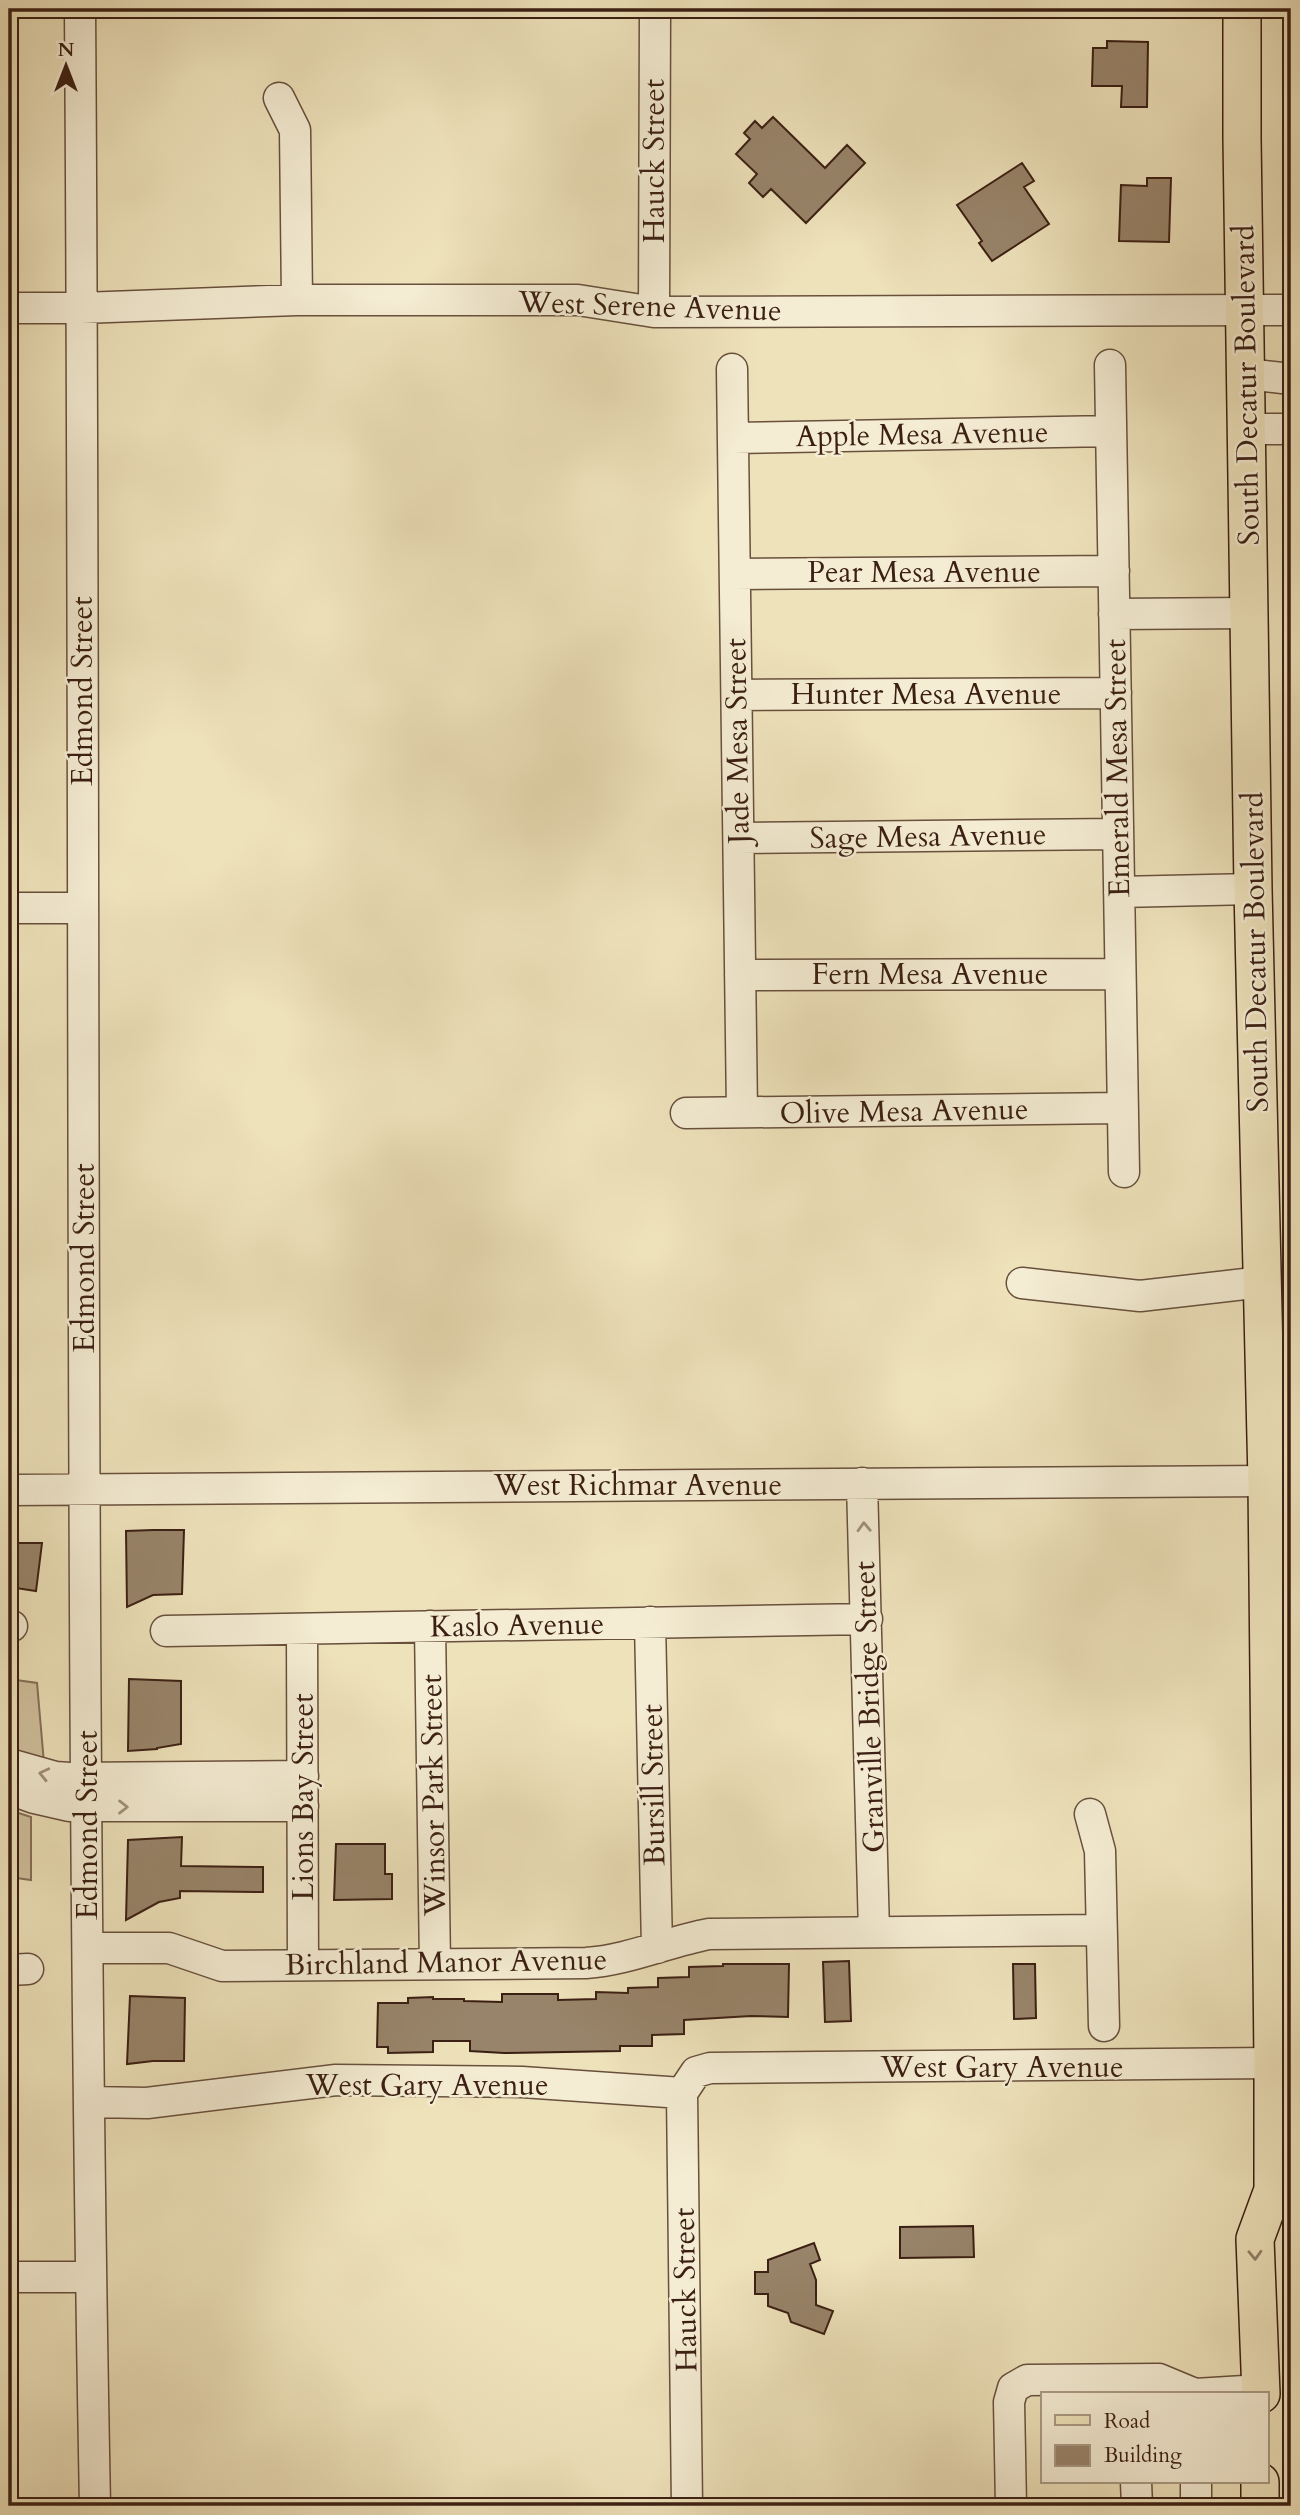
<svg xmlns="http://www.w3.org/2000/svg" width="1300" height="2515" font-family="Cardo,serif">
<rect width="100%" height="100%" fill="#eee2bb"/>
<filter id="stains"><feTurbulence type="fractalNoise" baseFrequency=".00286" numOctaves="4"/><feColorMatrix values="0 0 0 0 .2 0 0 0 0 .09 0 0 0 0 .02 0 0 0 .5 -.17"/></filter>
<radialGradient id="worn" r=".72"><stop offset=".6" stop-color="#630" stop-opacity="0"/><stop offset="1" stop-color="#630" stop-opacity=".3"/></radialGradient>
<!-- green -->
<path fill="#d0c19e" stroke="#867058" stroke-width="2" d="M9 1679 37 1683 44 1763 9 1749Z
M9 1810 31 1817V1880L9 1877Z"/>
<!-- building -->
<path fill="#98846a" stroke="#3b1f13" stroke-width="2" d="M1107 41 1148 42 1147 107H1121L1122 86H1092L1093 48H1107Z
M773 117 825 168 847 145 865 163 806 223 771 189 763 197 749 183 757 174 736 154 750 139 744 133 755 121 762 128Z
M1022 163 1034 181 1024 187 1049 224 992 261 979 243 982 241 957 205Z
M1147 178H1171L1169 242 1119 241 1121 185 1147 186Z
M153 1530H184L182 1594 153 1595 127 1607 126 1531Z
M9 1543H42L36 1591 9 1587Z
M129 1679 181 1681V1744L157 1748V1749L128 1751Z
M182 1837 181 1866 263 1867V1892L180 1891V1898L159 1902 126 1920 128 1840Z
M336 1844H385V1874H392V1899L334 1900Z
M849 1961 851 2021 825 2022 823 1962Z
M723 1964H789L788 2017 751 2016 684 2020V2034L652 2035V2046H620V2051L504 2053 470 2051V2041H433V2052L388 2053V2047H377L378 2003H408V1998L433 1997V1999H464V2001L502 2002V1994H558V2000L596 1999V1992L628 1993V1988L658 1987V1978L689 1977V1967L723 1966Z
M1013 1964H1035L1036 2018 1014 2019Z
M130 1996 185 1998 184 2061H153L127 2064Z
M973 2226 974 2257 900 2258V2227Z
M814 2243 820 2260 810 2264 816 2280V2305L833 2311 824 2334 791 2322 788 2313 768 2306V2294H755V2272H768V2260Z"/>
<g fill="none" stroke-linecap="round" stroke-linejoin="round">
<!-- minor casing -->
<g stroke="#68503d" stroke-width="33">
<path id="minor" d="M80 9C86 841 79 1674 95 2506
M279 98 295 130 297 300
M9 308H82L297 300H578L654 312 1291 310
M654 312 655 9
M1110 365 1124 1172
M732 369 742 1112
M1246 374 1291 379
M1247 429H1291
M733 438 1111 431
M735 574 1114 571
M1114 614 1249 613
M737 695 1116 693
M739 838 1118 834
M1119 892 1253 889
M9 908H83
M740 975 1120 974
M686 1113 1122 1108
M1022 1283 1140 1296 1262 1282
M862 1483 874 1932
M9 1490 1267 1481
M650 1622 657 1948
M9 1626H12
M430 1626 435 1964
M302 1629 303 1965
M166 1631 867 1619
M9 1764 55 1777 70 1778 303 1776
M9 1789 34 1798 69 1806H303
M1090 1814 1100 1851 1104 2026
M88 1948H169L222 1966 586 1963C629 1960 667 1942 709 1934L1101 1930
M9 1970 28 1969
M89 2102 147 2103 336 2080 522 2082 682 2093
M9 2277H91
M1195 2394 1261 2390
M1136 2482 1137 2506
M1196 2482V2506
M687 2506 682 2093 696 2072 710 2068 1273 2063
M1011 2506 1009 2402 1013 2388 1027 2380 1159 2379 1195 2394"/>
</g>
<!-- major casing -->
<g stroke="#3b1f13" stroke-width="40">
<path id="major" d="M1242 9V138L1253 889 1267 1481 1273 2063V2190L1255 2239 1261 2394
M1260 2506V2482"/>
</g>
<!-- minor -->
<use href="#minor" stroke="#f4ecd3" stroke-width="30"/>
<!-- major -->
<use href="#major" stroke="#eee2bb" stroke-width="37"/>
</g>
<!-- one-way arrows -->
<defs><path id="oneway-chevron" d="M-2-3.5L2.5 0L-2 3.5" fill="none" stroke-width="1.6" stroke-linecap="round" stroke-linejoin="round" transform="scale(1.75)"/></defs>
<g stroke="#a1907d">
<use href="#oneway-chevron" transform="translate(864 1527) rotate(-92)"/>
<use href="#oneway-chevron" transform="translate(44 1774) rotate(-167)"/>
<use href="#oneway-chevron" transform="translate(123 1807)"/>
</g>
<use stroke="#948067" href="#oneway-chevron" transform="translate(1255 2255) rotate(88)"/>
<g text-anchor="middle" stroke-width="5" stroke-linejoin="round" paint-order="stroke">
<!-- street labels -->
<g font-size="30" fill="#3b1f13" stroke="#f4ecd3">
<text transform="translate(654 161) rotate(-90)" y="10">Hauck Street</text>
<text transform="translate(650 306) rotate(2)" y="10">West Serene Avenue</text>
<text transform="translate(1246 385) rotate(-91)" y="10">South Decatur Boulevard</text>
<text transform="translate(922 434) rotate(-1)" y="10">Apple Mesa Avenue</text>
<text x="924" y="582">Pear Mesa Avenue</text>
<text transform="translate(82 691) rotate(-90)" y="10">Edmond Street</text>
<text x="926" y="704">Hunter Mesa Avenue</text>
<text transform="translate(737 741) rotate(-91)" y="10">Jade Mesa Street</text>
<text transform="translate(1117 768) rotate(-91)" y="10">Emerald Mesa Street</text>
<text transform="translate(928 836) rotate(-1)" y="10">Sage Mesa Avenue</text>
<text transform="translate(1255 952) rotate(-91)" y="10">South Decatur Boulevard</text>
<text x="930" y="984">Fern Mesa Avenue</text>
<text transform="translate(904 1111) rotate(-1)" y="10">Olive Mesa Avenue</text>
<text transform="translate(84 1258) rotate(-90)" y="10">Edmond Street</text>
<text x="638" y="1495">West Richmar Avenue</text>
<text transform="translate(517 1625) rotate(-1)" y="10">Kaslo Avenue</text>
<text transform="translate(869 1707) rotate(-92)" y="10">Granville Bridge Street</text>
<text transform="translate(653 1785) rotate(-91)" y="10">Bursill Street</text>
<text transform="translate(433 1795) rotate(-91)" y="10">Winsor Park Street</text>
<text transform="translate(303 1797) rotate(-90)" y="10">Lions Bay Street</text>
<text transform="translate(87 1825) rotate(-90)" y="10">Edmond Street</text>
<text transform="translate(446 1962) rotate(-1)" y="10">Birchland Manor Avenue</text>
<text x="1002" y="2077">West Gary Avenue</text>
<text x="427" y="2095">West Gary Avenue</text>
<text transform="translate(685 2290) rotate(-91)" y="10">Hauck Street</text>
</g>
</g>
<!-- margin -->
<rect width="1300" height="2515" fill="none" stroke="#eee2bb" stroke-width="35"/>
<rect x="10" y="10" width="1279" height="2494" fill="none" stroke="#3b1f13" stroke-width="3.5"/>
<rect x="18" y="18" width="1265" height="2480" fill="none" stroke="#3b1f13" stroke-width="2"/>
<!-- legend -->
<rect x="1041" y="2392" width="228" height="91" fill="#f4ecd3" stroke="#aa9a86" stroke-width="2"/>
<rect x="1055" y="2415" width="35" height="10" fill="#eee2bb" stroke="#aa9a86" stroke-width="2"/>
<text x="1104" y="2428" font-size="21" fill="#3b1f13">Road</text>
<rect x="1055" y="2445" width="35" height="21" fill="#98846a" stroke="#aa9a86" stroke-width="2"/>
<text x="1104" y="2462" font-size="21" fill="#3b1f13">Building</text>
<!-- north arrow -->
<g transform="translate(66 66)" stroke="#f4ecd3" stroke-width="5" paint-order="stroke">
<path d="M0-5L12 26L0 18L-12 26Z" fill="#3b1f13"/>
<text y="-10" font-size="19" font-weight="bold" text-anchor="middle" fill="#3b1f13">N</text>
</g>
<rect width="100%" height="100%" filter="url(#stains)"/>
<rect width="100%" height="100%" fill="url(#worn)"/>
</svg>
